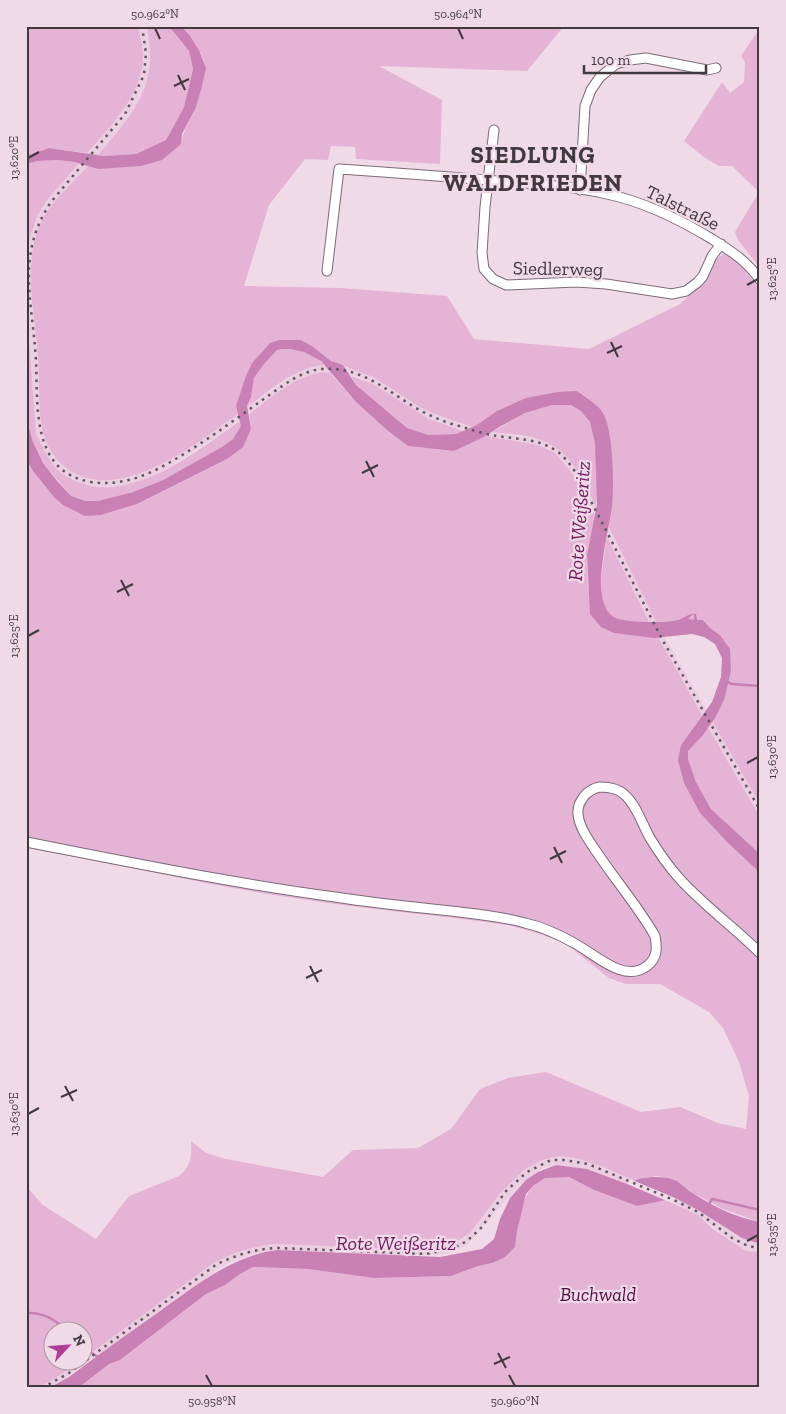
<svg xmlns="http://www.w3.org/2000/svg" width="786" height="1414" font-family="'Zilla Slab',serif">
<rect width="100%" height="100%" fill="#f0dae8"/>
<!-- built -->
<path fill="#ebcee1" d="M138 26H147L151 54 148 77 140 99 129 119 80 175 32 251 33 304 38 358 43 432 51 451 60 463 72 472 140 474 159 465 213 432 290 377 305 369 321 365 339 366 358 370 373 377 418 406 461 424 492 432 540 439 559 449 571 462 581 474 654 618 760 804V817L649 622 576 478 538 445 491 438 429 419 371 383 358 377 322 372 270 397 216 437 163 471 144 480 130 485 105 487 83 484 56 469 45 454 36 434 27 305 26 250 37 216 47 200 121 113 132 94 140 76 143 53Z
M560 1156 576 1158 601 1166 629 1178 627 1184 587 1169 556 1165 544 1167 518 1187 468 1244 453 1252 440 1255H369L278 1250 261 1252 232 1261 219 1268 59 1383 49 1388H35L53 1379 79 1362H82L83 1359 215 1262 229 1255 258 1246 275 1244 426 1250 470 1233 502 1191 524 1170 542 1160Z
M675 1198 698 1210 742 1238 760 1244V1252L746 1251 731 1241 698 1215 672 1203Z"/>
<!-- green -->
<path fill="#e4b3d5" d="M26 26H138C140 35 142 44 143 53 144 93 112 125 87 153L49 148 26 156Z
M147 26H167L173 31 189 51 193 69 184 107 166 140 136 154 104 156 98 155C123 126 152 95 150 53 150 44 148 35 147 26Z
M181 26H564L527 71 379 66 442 100 440 164 356 159 355 147 331 146 328 160 305 159 269 205 244 286 340 288 447 296 474 339 589 349 680 304 706 280 716 259 725 253 730 254 736 258 760 290V804L712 721 731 671 720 635 710 628 703 620 688 619 693 616 694 614 678 620 656 622 609 528 612 505 610 435 577 391 472 427 432 413 418 406 373 377 331 361 312 346 301 340H279L270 343 252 363 236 406 238 414C197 443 131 497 78 475 60 467 48 451 43 432 38 414 40 381 38 360 36 315 20 261 43 218 54 199 73 182 88 166L98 169 181 144C183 131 190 120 195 108 198 100 206 73 205 66 202 50 191 37 181 26Z
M760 28V268L738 240 735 232 759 192 732 166H719L705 158 684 141 722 82 730 93 744 82 745 62 741 56Z
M59 160 79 163 47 200 37 216 26 250V164L37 161Z
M26 299 36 434C42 446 47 457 55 467 60 473 68 477 74 480 130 507 196 451 240 421L242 426 233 439 222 447 163 480 133 492 98 501H86L71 496 43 463 33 442 26 417Z
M283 349C297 348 315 354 324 365 295 367 270 391 247 407L251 397 254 378 264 364 277 350Z
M322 372 330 373 356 402 388 431 408 446 454 451 486 436 538 445 555 453 576 478 595 515 587 555 588 587 614 633 658 637 702 715 681 745 700 813 727 842 760 873V1222L723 1209 691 1192 674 1179 657 1176 633 1180 601 1166 576 1158 559 1156 542 1160 524 1170 502 1191 470 1233 451 1245 426 1250 275 1244C254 1246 235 1252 215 1262L83 1359 82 1332H52V1362H79C64 1372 46 1388 26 1388V1186L43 1205 96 1239 129 1196 179 1176C191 1167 192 1155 191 1141L206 1153 226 1159 323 1177 353 1150 418 1148 451 1129 480 1089 508 1078 546 1072 641 1112 680 1107 718 1123 746 1129 749 1096 739 1062 723 1028 709 1012 660 984H626L609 978 566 944 540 934 508 925C437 915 365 909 294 898 204 885 116 863 26 848V459L33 471 53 496 101 515 137 504 227 459 251 429 249 414C272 396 293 378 322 372Z
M351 376 371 383 429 419 464 431 456 434 429 435 407 428 356 385Z
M552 405C558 405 566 403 572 405 579 408 588 417 591 424 598 446 599 483 596 506 583 480 571 451 541 440 529 435 505 434 492 432L525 413Z
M607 537 649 622C637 622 617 623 608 613 596 601 604 554 607 537Z
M708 727 760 817V854L711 809 696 782 688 759V751Z
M569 1177 594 1190 637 1206 663 1199 698 1215 713 1229 746 1251 760 1252V1388H78L109 1364 120 1360 206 1294 225 1285 240 1274 253 1267 308 1269 374 1278 451 1276 478 1266 494 1263 515 1247C517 1226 522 1185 545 1178 552 1176 562 1177 569 1177Z"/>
<!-- water -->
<path fill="#c980b4" d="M167 26H181L190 36 199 50 206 68 202 86 196 107 182 134 181 144 162 160 141 166 98 169 74 162 59 160 37 161 26 164V156L49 148 104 156 136 154 166 140 184 107 193 69 189 51 173 31Z
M279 340H301L312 346 331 361 343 365 356 385 407 428 429 435 456 434 477 425 497 411 526 398 558 392 577 391C585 397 595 403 601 410 614 426 614 486 612 507 609 532 587 606 616 618 627 623 664 623 677 620 683 619 687 614 694 614L688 619 703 620 710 628 720 635 730 649 731 671 724 700 715 718 703 735 688 751V759L696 782 711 809 760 854V873L727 842 700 813 684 783 678 760 681 745 712 702 721 677 722 658 715 644 704 637 692 634 654 638 614 633 601 627 590 614 587 555 597 504 595 443 590 422 581 411 571 405H552L525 413 501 426 484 437 454 451 408 446 388 431 356 402 321 361 304 352 290 349H283L277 350 264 364 254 378 251 397 247 406 251 429 243 447 227 459 137 504 101 515 85 516 63 505 53 496 33 471 26 459V417L33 442 43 463 58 482 71 496 86 501H98L133 492 163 480 222 447 233 439 241 426 236 406 246 376 252 363 270 343Z
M556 1165 587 1169 627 1184C637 1177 660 1175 672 1179 679 1181 685 1188 691 1192 710 1205 737 1218 760 1222V1244L742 1238 698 1210 675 1198 637 1206 594 1190 569 1177 545 1178 534 1185 526 1194 517 1231 515 1247 505 1257 493 1263 478 1266 451 1276 374 1278 308 1269 253 1267 240 1274 225 1285 206 1294 120 1360 109 1364 78 1388H49L69 1377C98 1355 127 1334 156 1314 192 1288 234 1254 278 1250L440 1257 482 1249 494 1239 500 1219 510 1198 526 1180 538 1172Z"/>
<!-- pier -->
<path fill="#f0dae8" d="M630 1179 675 1198 674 1200 667 1201 627 1184Z"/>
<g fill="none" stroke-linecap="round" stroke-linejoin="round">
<!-- stream -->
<path stroke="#c980b4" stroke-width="2.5" d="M695 615 696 622
M727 682 732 684 760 686
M709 1204 712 1199 760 1210
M26 1313C43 1312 56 1319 67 1332
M82 1347 98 1357"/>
<!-- minor casing -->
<g stroke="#7d6a77" stroke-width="11">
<path id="minor" d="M494 130 485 207 482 253 484 269 493 279 506 285 576 282 606 284 672 294 686 291 698 282 703 276 712 256 721 244
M580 190 585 106 591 90 600 77 616 64 630 60 646 58 707 70 716 68
M327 271 339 169C388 172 437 176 487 180 527 184 568 185 607 194 645 202 679 219 712 239 731 251 747 261 760 280
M26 842C129 862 231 883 335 897 373 903 412 907 451 911 476 914 501 916 525 923 543 927 558 934 574 943 595 954 624 984 647 966 658 958 657 947 655 936 638 906 615 880 596 851 589 841 579 827 578 814 577 802 587 789 600 787 608 787 619 789 625 795 637 806 642 824 650 838 658 851 668 866 679 878 703 905 734 927 760 953"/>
</g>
<!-- minor -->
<use href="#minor" stroke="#fff" stroke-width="9"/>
<!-- rail -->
<path stroke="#60565d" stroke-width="2.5" stroke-dasharray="2.5 5" stroke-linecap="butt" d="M142 26 146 53 144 75 125 114 51 202C15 256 33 302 36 361 38 406 31 472 91 482 132 488 165 466 198 445 221 430 243 414 265 398 283 386 300 371 322 369 360 366 386 390 416 408 430 416 444 422 459 426 472 430 485 434 497 436 517 439 538 439 555 450 565 456 572 467 578 476L662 639 760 810
M42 1388 69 1373 217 1264C236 1255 255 1249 277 1248L426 1254 452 1249 467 1241 482 1227 505 1192 527 1172 551 1160H564L588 1164 674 1200 698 1212 732 1238 746 1245 760 1249"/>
</g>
<!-- ticks -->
<path fill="none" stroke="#41393e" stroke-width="2" d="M155 28 160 39M458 28 463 39M178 75 185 90M174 86 189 79M28 158 39 152M747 285 758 279M611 342 618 357M607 353 622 346M366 461 374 477M362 473 378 465M121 580 129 596M117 592 133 584M28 636 39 630M747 763 758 757M554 847 562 863M550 859 566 851M310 966 318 982M306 978 322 970M65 1086 73 1101M61 1097 77 1090M28 1114 39 1108M747 1241 758 1235M498 1353 506 1368M494 1364 510 1357M206 1375 212 1386M509 1375 515 1386"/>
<g text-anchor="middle" stroke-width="4.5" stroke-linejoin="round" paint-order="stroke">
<!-- street labels -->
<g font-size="19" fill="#41393e" stroke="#f0dae8">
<text transform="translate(683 207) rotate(26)" y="7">Talstraße</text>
<text transform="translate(558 268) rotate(1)" y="7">Siedlerweg</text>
</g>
<!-- park labels -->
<g font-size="19" font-style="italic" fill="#500e42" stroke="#f0dae8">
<text x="598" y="1301">Buchwald</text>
</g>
<!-- water labels -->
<g font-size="20" font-style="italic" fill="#701a5e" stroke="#f0dae8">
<text transform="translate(579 521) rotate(-86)" y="7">Rote Weißeritz</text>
<text x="396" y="1250">Rote Weißeritz</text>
</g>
<!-- district labels -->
<g font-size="24" font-weight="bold" letter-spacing="1" fill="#41393e" stroke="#f0dae8">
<text x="533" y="163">SIEDLUNG<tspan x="533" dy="28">WALDFRIEDEN</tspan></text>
</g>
</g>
<!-- border -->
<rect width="786" height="1414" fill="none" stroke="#f0dae8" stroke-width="55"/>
<!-- north arrow -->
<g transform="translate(68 1346) rotate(64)"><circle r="24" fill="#f0dae8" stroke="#aa9aa4"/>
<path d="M0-4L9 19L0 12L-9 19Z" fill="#b13d97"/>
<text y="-8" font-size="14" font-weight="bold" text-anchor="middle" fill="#41393e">N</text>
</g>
<!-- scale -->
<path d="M584 65v8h122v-8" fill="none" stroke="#41393e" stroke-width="2.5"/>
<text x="591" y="65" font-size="15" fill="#41393e" stroke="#f0dae8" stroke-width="4" paint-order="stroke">100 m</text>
<rect x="28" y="28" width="730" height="1358" fill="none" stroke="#41393e" stroke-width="2"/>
<g font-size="12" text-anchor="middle" fill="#41393e">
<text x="155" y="18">50.962°N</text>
<text x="458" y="18">50.964°N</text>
<text transform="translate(14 158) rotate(-90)" y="4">13.620°E</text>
<text transform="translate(772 279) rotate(-90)" y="4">13.625°E</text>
<text transform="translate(14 636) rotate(-90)" y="4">13.625°E</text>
<text transform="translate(772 757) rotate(-90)" y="4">13.630°E</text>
<text transform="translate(14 1114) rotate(-90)" y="4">13.630°E</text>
<text transform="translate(772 1235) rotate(-90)" y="4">13.635°E</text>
<text x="212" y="1405">50.958°N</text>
<text x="515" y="1405">50.960°N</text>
</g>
</svg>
